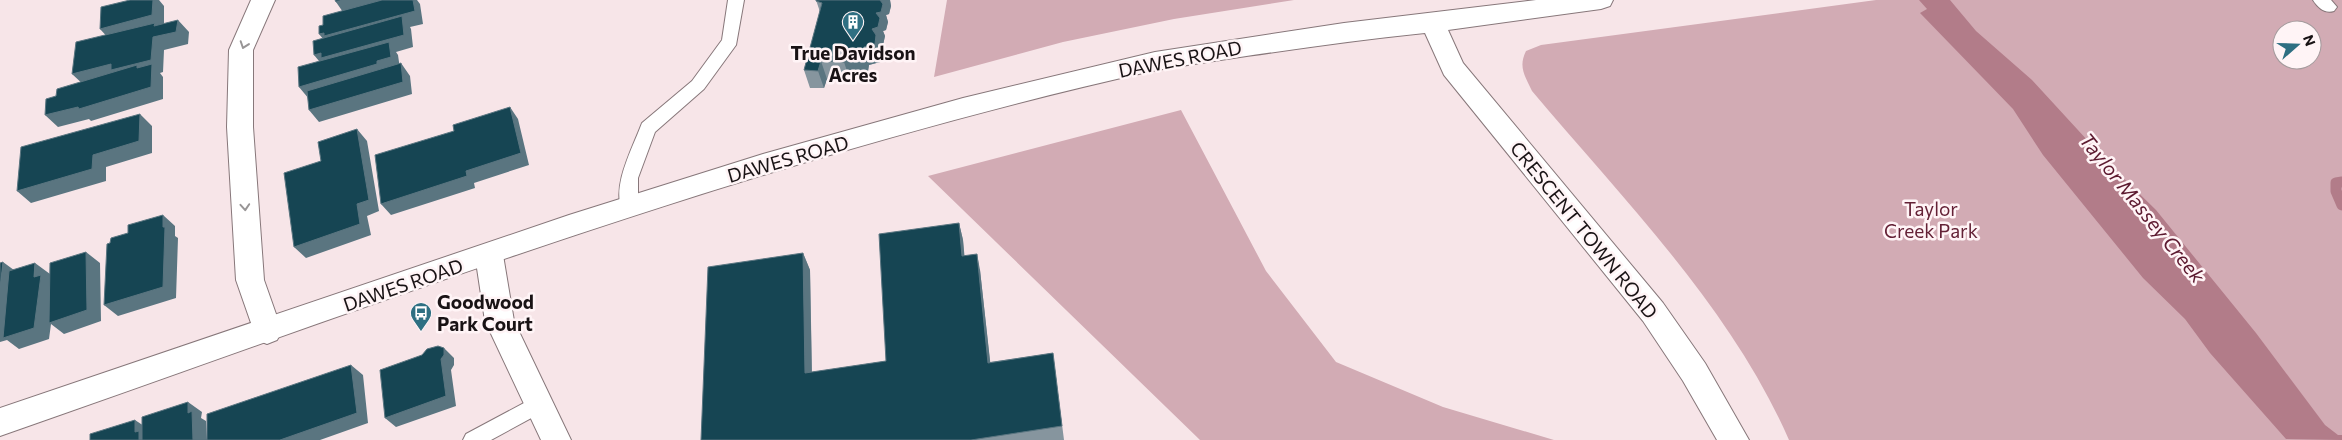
<svg xmlns="http://www.w3.org/2000/svg" width="2342" height="440" font-family="Commissioner,sans-serif">
<rect width="100%" height="100%" fill="#f7e5e8"/>
<!-- green -->
<path fill="#d2abb4" fill-rule="evenodd" d="M947 0H1294L1174 19 1063 42 934 77Z
M1876 0H2342V440H1789C1732 309 1623 199 1532 91 1525 76 1518 67 1526 51L1541 45ZM2282 30H2312V60H2282Z
M1181 110 1266 271 1336 362 1443 407 1554 440H1200L928 176Z"/>
<!-- water -->
<path fill="#b27c89" d="M1919 0H1950L1976 31 2032 80 2111 166 2156 210 2256 333 2325 425 2338 435H2342V440L2286 439 2210 353 2185 319 2143 278 2043 155 2013 109 1920 13 1927 9Z"/>
<g fill="none" stroke-linecap="round" stroke-linejoin="round">
<!-- stream -->
<path stroke="#b27c89" stroke-width="11" d="M2342 182 2336 183V191L2342 205"/>
<!-- service casing -->
<g stroke="#87777a" stroke-width="2">
<path id="service" d="M728 0H744L736 45 704 89 655 132 638 178V207L635 212 629 214 623 212C611 189 631 151 640 128L642 123 692 81 722 40Z
M2313 0H2331L2337 7 2334 11C2325 14 2318 8 2313 0Z
M539 395 546 398 549 404 546 410 491 440H463L466 434Z"/>
</g>
<!-- minor casing -->
<g stroke="#87777a" stroke-width="2">
<path id="minor" d="M251 0H275L253 50V127L264 280 282 331 277 340 267 344 257 340 236 280 227 127 229 50Z
M489 243 499 247 503 255 514 321 571 440H541L485 321 475 255 479 247Z"/>
</g>
<!-- tertiary casing -->
<g stroke="#87777a" stroke-width="2">
<path id="tertiary" d="M1536 0H1613L1610 6 1601 9 1448 30 1463 63 1663 303 1705 363 1749 440H1717L1683 381 1643 321 1444 75 1425 33C1363 39 1302 48 1240 57 1211 62 1181 65 1152 71 758 159 380 303 0 436V408L569 215 763 154 963 98 1155 52 1344 23Z"/>
</g>
<!-- service -->
<use href="#service" fill="#fff" fill-rule="evenodd"/>
<!-- minor -->
<use href="#minor" fill="#fff" fill-rule="evenodd"/>
<!-- tertiary -->
<use href="#tertiary" fill="#fff" fill-rule="evenodd"/>
</g>
<!-- wall -->
<path fill="#86959e" d="M816 0H890L891 6 889 14 886 15 888 22 886 30 883 31 885 36 883 45 879 47 881 53 880 62 869 65 868 71 850 80 827 79 824 88H810L804 70 820 12Z
M959 223 963 240 964 256 980 270 990 362 1053 353 1064 440H701L803 253 810 270 812 372 886 361Z"/>
<!-- shaded-wall -->
<path fill="#5a7580" d="M153 0H159L164 6V28L178 20 189 32 188 44 164 50 163 72 160 73 163 77V99L91 121 89 119 58 127 45 115 85 86 72 74 112 42 100 29Z
M343 0H398L345 15 336 2Z
M413 0H417L420 4 423 24 410 27 411 29 413 47 396 52 398 55 400 69 309 99 299 87 324 67 314 55 329 46 319 34Z
M879 0H890L891 6 889 14 886 15 888 22 886 30 883 31 885 36 883 45 879 47 881 53 880 62 869 65 868 71 850 80 844 62 864 47 872 29Z
M821 61 827 79 824 88 818 71Z
M401 63 410 76 412 94 319 122 309 110Z
M510 107 518 119 529 165 474 183 475 188 391 215 381 204 466 171Z
M140 114 152 126V153L106 167V181L31 203 17 191 93 155Z
M357 129 367 141 379 211 367 216 371 235 306 258 294 247 357 204Z
M163 215 175 226V236L178 238 176 298 118 316 104 305 163 227Z
M959 223 963 240 966 272 962 256Z
M86 252 100 263 101 321 64 334 51 324 49 339 19 349 7 340 0 342V289L3 262 18 273 34 277 35 263 50 274Z
M803 253 810 270 812 388 805 373Z
M977 254 980 270 992 378 988 363Z
M444 348 454 358V365L451 370 456 406 396 427 385 418 441 359Z
M351 365 363 375 368 423 320 440H280Z
M188 402 202 412 201 418 206 421 207 440H193L188 413Z
M135 420 150 430 153 440H139L135 432Z"/>
<!-- building -->
<path fill="#164553" stroke="#5a7580" d="M130 0H153L152 15 100 29 101 7Z
M335 0H343L336 2Z
M382 0H413L415 11 324 36V33L319 34V26L323 25V16Z
M816 0H880L883 4 881 12 876 13 880 18 878 27 872 29 876 35 875 44 864 47 863 54 844 62 821 61 818 71 804 70 822 3 816 1Z
M402 16 404 35 321 58V53L314 55 313 41Z
M178 20 176 32 153 37 151 60 111 70V64L72 74 76 42 155 23 154 26Z
M389 42 391 57 377 61V64L299 87 298 67Z
M401 63 403 82 309 110 307 91Z
M152 64 151 87 79 109 78 107 45 115 46 99 56 96 57 89 137 65V68Z
M510 107 521 153 466 171 467 176 381 204 375 155 454 131 453 125Z
M140 114 139 141 93 155 92 169 17 191 21 147Z
M357 129 369 200 357 204 360 224 294 247 284 173 321 161 318 142Z
M163 215V227H165L163 287 104 305 107 244 110 243 111 238 128 233V225Z
M959 223 962 256 977 254 988 363 1053 353 1062 426 971 440H701L708 267 803 253 805 373 886 361 879 234Z
M86 252 87 310 49 323 50 263Z
M3 262 0 289V263Z
M35 263 34 277 41 275 34 328 3 338 9 271Z
M438 346 444 348V355L441 359 446 396 385 418 380 370 422 355 427 349Z
M351 365 357 413 280 440H207V414Z
M188 402V413L192 411 193 440H142V417Z
M135 420V432L139 431V440H90V434Z"/>
<!-- one-way arrows -->
<defs><path id="oneway-chevron" d="M-2-3.5L2.5 0L-2 3.5" fill="none" stroke-width="1.6" stroke-linecap="round" stroke-linejoin="round" transform="scale(1.25)"/></defs>
<g stroke="#989596">
<use href="#oneway-chevron" transform="translate(244 45) rotate(109)"/>
<use href="#oneway-chevron" transform="translate(245 207) rotate(86)"/>
</g>
<!-- icons -->
<defs>
<g id="building-pin" transform="scale(1.125)"><path d="M0 17L-7.5 6A9.5 9.5 0 1 1 7.5 6Z" fill="#2e6f82" stroke="#fff4f6"/><path d="M-4-6H4V6H1V3H-1V6H-4ZM-2.5-4.3h1.7v1.8h-1.7ZM.8-4.3h1.7v1.8H.8ZM-2.5-1h1.7V.8h-1.7ZM.8-1h1.7V.8H.8Z" fill="#fff"/></g>
<g id="bus-pin" transform="scale(1.125)"><path d="M0 17L-7.5 6A9.5 9.5 0 1 1 7.5 6Z" fill="#2e6f82" stroke="#fff4f6"/><path d="M-5-6H5V4H4V6H2V4H-2V6H-4V4H-5ZM-3.5-4V0h7V-4ZM-3.5 1.2v1.5H-2V1.2ZM2 1.2v1.5H3.5V1.2Z" fill="#fff"/></g>
</defs>
<g fill-rule="evenodd">
<use href="#building-pin" x="853" y="22"/>
<use href="#bus-pin" x="421" y="313"/>
</g>
<g text-anchor="middle" stroke-width="5" stroke-linejoin="round" paint-order="stroke">
<!-- poi labels -->
<g font-size="19" font-weight="bold" fill="#191315" stroke="#fff4f6">
<text x="853" y="60">True Davidson<tspan x="853" dy="22">Acres</tspan></text>
<text x="437" y="309" text-anchor="start">Goodwood<tspan x="437" dy="22">Park Court</tspan></text>
</g>
<!-- street labels -->
<g font-size="19" fill="#191315" stroke="#fff4f6">
<text transform="translate(1180 59) rotate(-11)" y="7">DAWES ROAD</text>
<text transform="translate(788 159) rotate(-16)" y="7">DAWES ROAD</text>
<text transform="translate(1584 230) rotate(51)" y="7">CRESCENT TOWN ROAD</text>
<text transform="translate(403 285) rotate(-19)" y="7">DAWES ROAD</text>
</g>
<!-- park labels -->
<g font-size="19" fill="#642136" stroke="#fff4f6">
<text x="1931" y="216">Taylor<tspan x="1931" dy="22">Creek Park</tspan></text>
</g>
<!-- water labels -->
<g font-size="20" font-style="italic" fill="#5c192f" stroke="#fff4f6">
<text transform="translate(2142 208) rotate(51)" y="7">Taylor Massey Creek</text>
</g>
</g>
<!-- north arrow -->
<g transform="translate(2297 45) rotate(70)"><circle r="24" fill="#fff4f6" stroke="#a39a9c"/>
<path d="M0-4L9 19L0 12L-9 19Z" fill="#2e6f82"/>
<text y="-8" font-size="14" font-weight="bold" text-anchor="middle" fill="#191315">N</text>
</g>
</svg>
